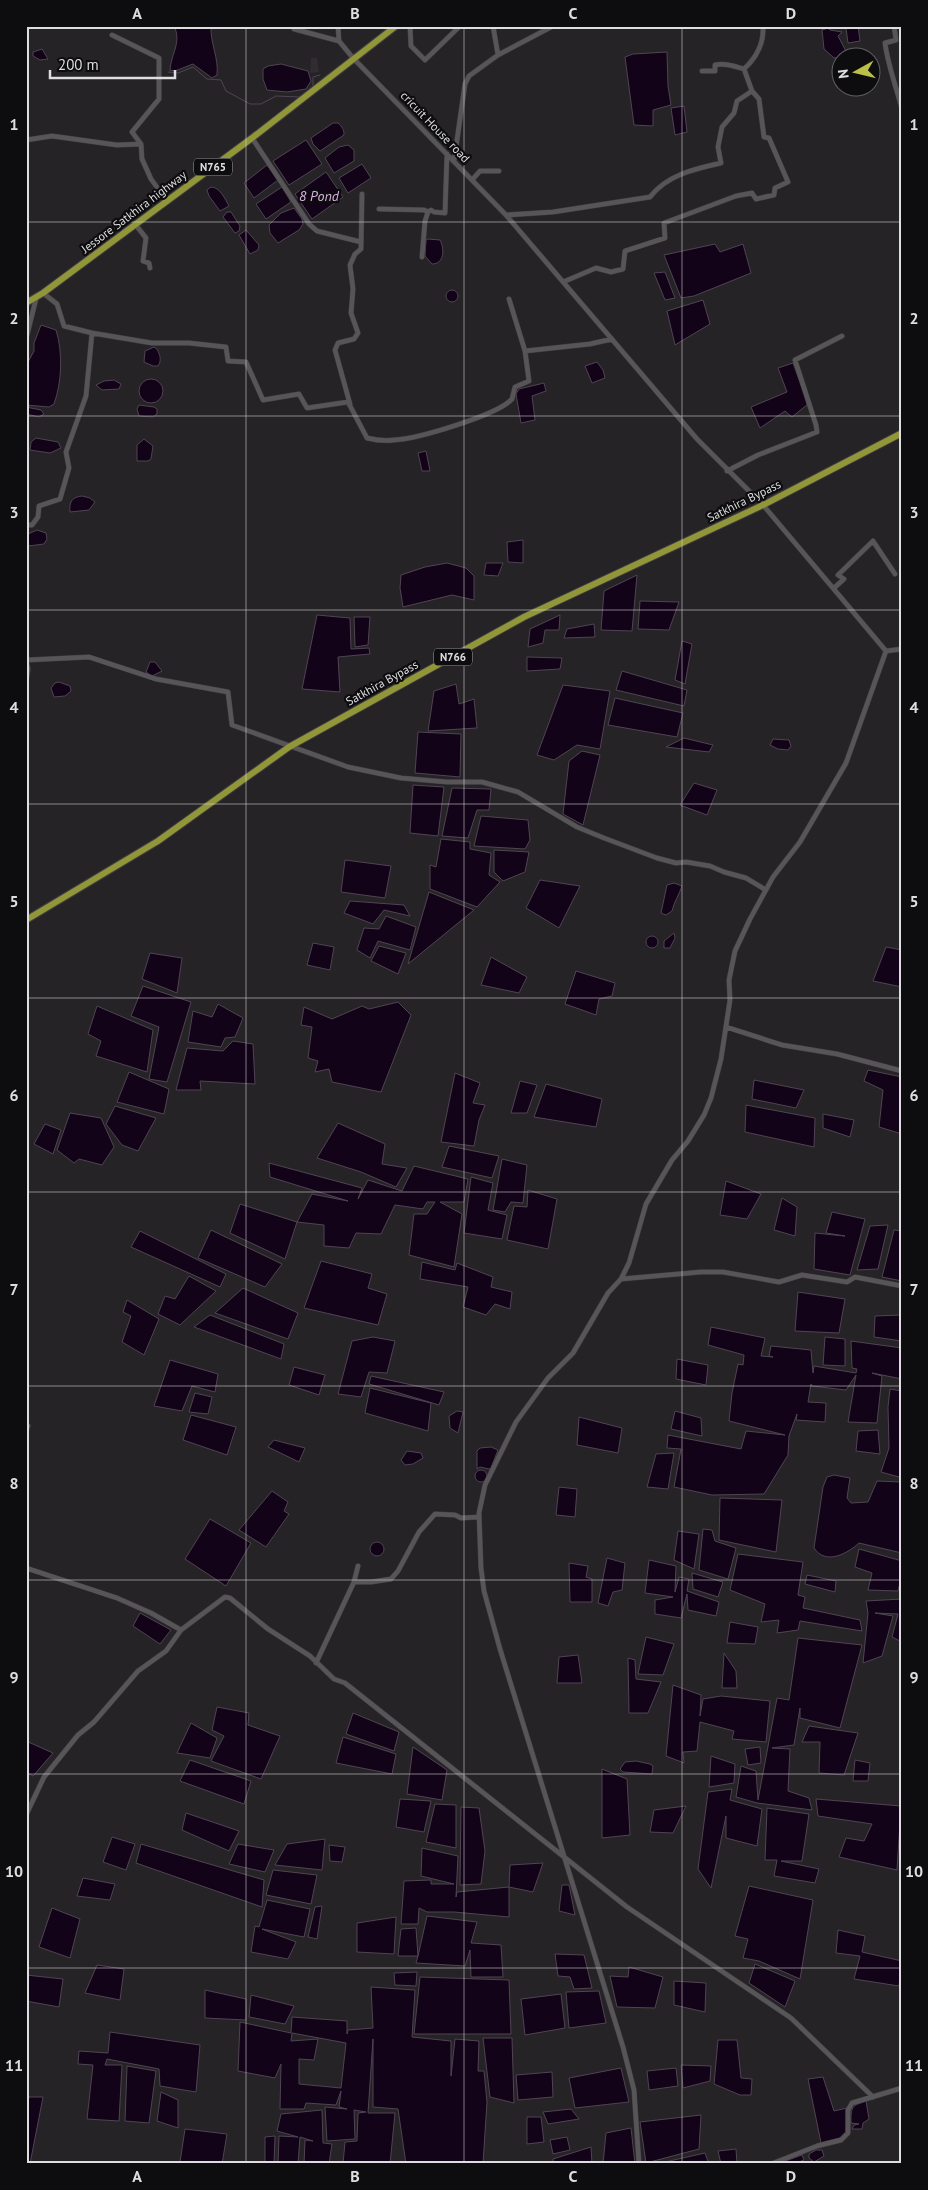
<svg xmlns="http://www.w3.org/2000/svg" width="928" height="2190" font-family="'PT Sans',sans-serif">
<rect width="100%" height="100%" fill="#252325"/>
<!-- built -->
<path fill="#312b32" d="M311 58H317L319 72 310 73Z"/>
<!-- water -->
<path fill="#130318" stroke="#504454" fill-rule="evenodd" d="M174 26H211C210 43 219 58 217 75L212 78 193 64 175 71 170 70C171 54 182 42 174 26Z
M858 26 860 41 848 43 846 28Z
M828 28 830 30 842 32 838 36 848 55 844 57 834 58 824 49 822 30Z
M42 49 48 59 40 60 33 56V52Z
M667 52 668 86 671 105 653 110V126L634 125 625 57 633 54Z
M281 64 308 71 311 81 306 89 287 92 267 90 263 79V69L268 66Z
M684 106 687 132 675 135 671 108Z
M333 123H338C342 127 344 129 344 135L320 151 313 144 311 138Z
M306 140 322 164 289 185 273 161Z
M348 145 354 150V161L334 173 325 158 339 147Z
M362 164 371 178 348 193 339 178Z
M267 165 278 180 254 198 244 183Z
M326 172 343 197 312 219 295 194Z
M211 187C220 187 225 199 229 206L220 211 209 196 207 190Z
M282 187 291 202 266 219 256 204Z
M294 208 302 219 303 224 299 230 278 243 270 233 269 225 281 213Z
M227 212H231L240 226 239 231 235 233 223 217Z
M246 230 259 245 258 250 250 254 239 235Z
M428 239 440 240C445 250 444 264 432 264L425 256 426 240Z
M715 244 720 252 743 244 751 273 694 296 681 298 664 255Z
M665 272 675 298 665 300 654 273Z
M446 296a6 6 0 1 1 12 0a6 6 0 1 1-12 0Z
M703 300 710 324 675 345 667 311Z
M41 325 56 330C63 352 62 382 54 404L49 407 26 405 27 364 34 351V343Z
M154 347 157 349C160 355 162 360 158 366H153L144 362 145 351Z
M597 362 603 370 605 378 592 383 585 366Z
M793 363 808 404 792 417 785 411 760 428 751 407 787 392 778 368Z
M139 391a12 12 0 1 1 24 0a12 12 0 1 1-24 0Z
M114 380 121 384 119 389 102 390 96 385 104 381Z
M544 383 546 391 532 396 535 420 521 423 516 394 519 389Z
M139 405 154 407 157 409V414L153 417 139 416 137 409Z
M26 407 41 410 44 414 39 417 26 414Z
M36 438 58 442 61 448 50 453 30 450 31 442Z
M144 439 153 446 151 459 148 461H137V445Z
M426 451 430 471H422L418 453Z
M82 496 90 498 95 502 89 510 70 512C69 502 72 497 82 496Z
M37 530 46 533 47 539 44 544 28 546V534Z
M523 540V563L508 562 507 542Z
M447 563 466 568 474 576V600L452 595 403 607 400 588 401 575 425 567Z
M486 563H503L498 576 484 575Z
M637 575 632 631 601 630 604 591Z
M640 601 679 602 669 630 638 629Z
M317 615 350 618 351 649 369 648 370 654 338 657 340 692 302 689Z
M560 615 559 630H545L543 643 528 647 530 629Z
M354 617H370L368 645 355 647Z
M594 624 595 637 564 638 567 629Z
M682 641 692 644 685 684 675 680Z
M527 657 562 658 560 669 527 671Z
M150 662H155L162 671 152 676 146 672Z
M622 671 687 690 684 706 616 690Z
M59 682 70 686 71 691 65 696 54 697 51 688 55 683Z
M456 684 459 704 474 699 477 728 428 731 434 691Z
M563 685 610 691 600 749 577 745 554 760 537 755Z
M615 698 683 713 677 737 608 725Z
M418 732 461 734 460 777 415 773Z
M684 738 713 745 709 752 666 747Z
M773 739 789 740 791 746 788 750 778 749 770 745Z
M582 751 600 755 583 825 563 814 569 761Z
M694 783 717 790 707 815 680 805Z
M413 785 444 787 438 836 410 833Z
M452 788 491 789 489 810H477L468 838 442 836Z
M481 816 528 820 530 840 525 849 474 846Z
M441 839 470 842V849L491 853 489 875 500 882 477 907 430 889V865L436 867Z
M494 850 529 852 525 872 503 881 494 872Z
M345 860 391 866 385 898 341 892Z
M540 880 580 886 559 928 526 908Z
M674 883 682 886C679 895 674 902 672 911L666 915 661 913 667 885Z
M429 892 474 910 408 964Z
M350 901 404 905 410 916 384 910 373 924 344 913Z
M386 916 416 927 410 950 378 941 370 958 357 950 364 928 379 929Z
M674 933 675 938 670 948H664V941Z
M646 942a6 6 0 1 1 12 0a6 6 0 1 1-12 0Z
M313 943 334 947 330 970 307 965Z
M379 946 406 953 398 974 371 961Z
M886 947 902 950V987L873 981Z
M150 953 182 958 177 993 142 979Z
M491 957 527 977 519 993 481 985Z
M576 971 615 983 612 996 599 999 596 1015 565 1004Z
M143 986 191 1002 167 1082 149 1079 159 1027 131 1016Z
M398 1002 411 1015 381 1092 332 1082 329 1069 315 1072 318 1061 308 1058 312 1027 301 1025 304 1007 332 1019 362 1006 369 1009Z
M218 1004 243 1018 235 1037 225 1038 221 1047 188 1042 193 1011 212 1017Z
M97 1006 153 1030 147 1072 96 1056 101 1041 88 1034Z
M233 1041 253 1044 255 1084 200 1081 201 1090H176L187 1048 223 1051Z
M868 1070 902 1077V1134L879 1127 883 1090 864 1081Z
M129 1072 169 1089 164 1114 117 1102Z
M455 1073 480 1083 473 1103 485 1105 479 1120 474 1146 441 1142Z
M754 1080 804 1090 796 1108 752 1099Z
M520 1081 537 1085 527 1113H511Z
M546 1084 602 1099 596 1127 534 1117Z
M746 1105 815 1118 814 1147 745 1132Z
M115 1106 156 1118 138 1151 122 1145 106 1124Z
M70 1113 101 1118 114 1147 102 1165 79 1159 74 1163 57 1150Z
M823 1114 854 1120 850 1137 823 1128Z
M338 1123 385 1144 382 1164 407 1168 396 1187 361 1172 317 1158Z
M45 1124 61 1130 53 1154 34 1144Z
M449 1146 499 1156 492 1178 442 1167Z
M502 1159 527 1165 523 1203 511 1202 505 1212 493 1210Z
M269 1163 362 1188 358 1199 368 1180 402 1191 414 1166 468 1179 464 1202H440L462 1214 454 1267 409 1255 414 1214H427L435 1202H427L423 1209 395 1205 381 1234 356 1233 349 1248 324 1246V1225L297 1222 285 1259 230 1233 240 1204 297 1222 312 1194 348 1201 270 1177Z
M471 1177 493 1183 488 1210 507 1215 502 1239 464 1233Z
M726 1181 761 1194 747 1219 720 1215Z
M528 1190 557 1199 548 1249 507 1240 514 1206 527 1207Z
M782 1198 797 1207 795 1236 774 1230Z
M832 1212 865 1219 850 1275 814 1269 815 1233 845 1236 826 1233Z
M888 1225 878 1269 857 1270 870 1226Z
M211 1230 282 1264 265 1287 198 1258Z
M894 1230 902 1231V1281L882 1277Z
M140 1231 226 1274 220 1287 131 1247Z
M321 1261 372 1274 368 1288 387 1294 378 1325 304 1308Z
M422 1262 455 1270 457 1263 493 1277 491 1287 512 1292 510 1309 495 1304 486 1315 463 1307 468 1287 420 1279Z
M189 1276 216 1291 180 1325 158 1314 165 1296 175 1299Z
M243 1288 298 1313 288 1339 215 1313Z
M798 1292 845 1299 839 1333 795 1331Z
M127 1300 159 1319 144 1355 122 1342 131 1316 123 1312Z
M210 1315 284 1344 281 1359 194 1327Z
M902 1315V1341L874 1337 875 1316Z
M711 1327 765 1338 761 1356 773 1357 769 1356 771 1346 811 1350 813 1373 814 1366 856 1373 857 1369 852 1368 851 1341 902 1348V1379L872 1373 882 1376 877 1423 848 1422 856 1375 846 1390 812 1386 811 1384 808 1402 826 1403 825 1422 796 1420 797 1414 789 1436 788 1455 764 1494 712 1495 674 1487 681 1449 667 1448 668 1435 741 1449 746 1431 785 1435 729 1421 732 1393 738 1364 743 1365 744 1355 708 1345Z
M373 1337 395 1341 387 1373 369 1372 361 1397 338 1394 352 1341Z
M825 1337 845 1339V1366L823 1365Z
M677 1359 708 1365 706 1385 676 1379Z
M170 1360 218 1374 215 1392 192 1386 182 1411 154 1406Z
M294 1367 325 1375 319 1395 289 1385Z
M371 1376 444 1392 439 1405 369 1384Z
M370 1388 431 1403 428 1431 365 1413Z
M890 1389 902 1391V1476L899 1477 881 1472 889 1448 888 1407Z
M195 1393 212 1397 208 1414 189 1412Z
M457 1411 463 1412 458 1433 450 1428 449 1416Z
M675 1411 701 1418 702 1436 671 1429Z
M191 1415 236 1427 227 1455 183 1440Z
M579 1417 622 1428 618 1453 577 1445Z
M878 1430 880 1454 856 1451 858 1431Z
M274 1440 305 1448 299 1462 268 1447Z
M491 1447 498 1450 491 1468 489 1469 480 1467 477 1469V1451L480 1448Z
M407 1451 421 1453 423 1458 413 1464 405 1465 401 1460Z
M674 1453 668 1489 647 1487 656 1454Z
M475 1476a6 6 0 1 1 12 0a6 6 0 1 1-12 0Z
M834 1475 850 1478 847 1498 851 1503 868 1502 877 1481 902 1482V1553L859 1543C848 1553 826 1566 814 1548L823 1487 827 1477Z
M559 1487 577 1489 575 1517 556 1515Z
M272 1491 288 1502 284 1511 289 1514 266 1547 239 1530Z
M720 1498 782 1500 776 1552 719 1540Z
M210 1519 251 1543 226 1586 185 1559Z
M703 1529 712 1530 715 1541 736 1548 728 1579 699 1570Z
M678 1531 699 1534 694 1569 674 1560Z
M370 1549a7 7 0 1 1 14 0a7 7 0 1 1-14 0Z
M859 1549 902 1561V1574L898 1591 868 1590 872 1573 855 1567Z
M738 1554 803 1562 798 1595 805 1597 803 1608 860 1620 862 1631 800 1621 798 1630 777 1633 779 1620 761 1622 765 1604 730 1590Z
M607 1558 625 1563 622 1590 613 1592 608 1606 598 1603Z
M649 1560 676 1566 675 1592 679 1577 689 1579 687 1591 719 1602 716 1616 688 1610 687 1594 681 1618 655 1614V1600L673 1597 645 1593Z
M569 1563 588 1566 586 1577 592 1579V1602H570Z
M692 1573 723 1582 718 1597 693 1589Z
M807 1575 836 1581 835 1592 805 1584Z
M902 1599V1614H900L902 1617V1642L892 1637 898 1614 875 1613 893 1616 882 1656 863 1663 868 1613 866 1601Z
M140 1613 171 1630 160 1644 133 1626Z
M730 1622 758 1627 755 1644 727 1643Z
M646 1637 674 1644 663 1675 638 1674Z
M798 1638 862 1645 840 1728 800 1718V1708L794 1745 772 1748 790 1749 788 1791 809 1798 812 1810 757 1803 736 1797 741 1766 756 1771 758 1800 777 1698 789 1700Z
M724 1653 736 1671 737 1688H722Z
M578 1655 582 1683H557L559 1657Z
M628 1658 635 1660 636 1679 661 1682 648 1713H629Z
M673 1685 701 1695 700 1716 703 1699 721 1696 770 1701 766 1742 732 1739 734 1731 700 1722 697 1751 683 1752 684 1763 666 1756Z
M217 1707 249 1713 248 1725 280 1736 261 1779 211 1761 224 1736 212 1730Z
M353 1713 399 1732 394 1751 346 1734Z
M191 1723 217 1738 210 1758 177 1753Z
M809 1726 858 1733 844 1775 819 1773 820 1742H802Z
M343 1737 396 1754 392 1774 336 1763Z
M26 1741 53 1753 33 1776 26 1772Z
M413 1747 447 1770 442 1800 407 1794Z
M760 1747 761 1763 748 1765 745 1749Z
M711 1756 735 1764 734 1783 709 1787Z
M190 1760 251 1781 244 1804 180 1781Z
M855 1760 870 1763 868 1781H853Z
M636 1761 650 1764 653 1766 652 1774 623 1772 620 1769 625 1762Z
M602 1769 627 1779 630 1835 602 1838Z
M732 1789 730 1800 762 1809 757 1846 726 1838V1816L711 1888 698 1869 708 1792Z
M400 1799 431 1801 424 1832 396 1827Z
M816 1799 901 1806 897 1870 839 1857 846 1838 864 1841 872 1824 818 1816Z
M435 1804 456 1805V1848L426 1842Z
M686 1806 673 1833 650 1832 654 1810Z
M461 1807 479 1808 485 1851 481 1884 460 1885Z
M767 1808 809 1814 802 1861H781L819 1869 815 1883 774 1876 777 1860H765Z
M186 1813 239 1831 229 1851 182 1830Z
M112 1837 135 1844 126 1870 103 1862Z
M325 1839 322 1870 275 1865 287 1844Z
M141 1844 264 1880 262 1907 136 1863Z
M238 1844 274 1850 265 1872 229 1864Z
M329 1845 345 1847 342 1862 330 1861Z
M422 1848 458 1856 456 1897 457 1892 509 1887 510 1865 543 1863 533 1892 509 1887V1917L454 1912H427L419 1908 418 1924H401L404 1881 431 1880V1884H454L421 1876Z
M273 1870 317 1875 311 1904 266 1895Z
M83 1878 115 1884 110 1900 77 1896Z
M562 1885H569L575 1915 559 1911Z
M749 1886 813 1900 800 1979 759 1961 743 1958 748 1939 735 1936Z
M267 1900 310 1909 304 1937 262 1929 296 1942 288 1959 251 1952 255 1926 259 1927Z
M322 1906 317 1939 308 1937 315 1907Z
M52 1908 80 1919 70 1958 39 1947Z
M427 1916 477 1922 471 1943 501 1945 503 1977H471L470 1950 465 1966 416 1963 418 1956H398L401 1929 416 1928 418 1956Z
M396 1917 394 1954 357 1952V1923Z
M838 1930 865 1936 862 1952 902 1961 899 1986 854 1979 860 1956 836 1953Z
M555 1954 584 1955 592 1988 574 1989 570 1977 558 1976Z
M755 1964 795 1981 785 2007 749 1983Z
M97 1965 124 1969 120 2000 85 1993Z
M629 1967 663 1977 655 2008 617 2007 610 1976 628 1977Z
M417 1972 416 1986 395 1985 394 1973Z
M26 1975 63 1979 59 2007 26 2001Z
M420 1977 509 1980 511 2034H414Z
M674 1981 706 1983 705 2012 674 2005Z
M371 1987 415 1990 412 2037 451 2041V2076L455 2039 479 2041 478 2071H484L487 2102 483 2164H406L398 2109 373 2107V2039L368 2113H395L390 2164H343L345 2142 357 2141 358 2113 366 2112 354 2110 355 2139 327 2141 325 2107 347 2109 339 2107 341 2091 336 2105 306 2103 304 2109H280L281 2064 275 2078 238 2071 240 2022 291 2033 292 2017 347 2021V2034L348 2030 373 2028ZM292 2033 346 2043 341 2088 299 2084V2059L314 2060 318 2039 291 2041Z
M205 1990 246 1999V2020L205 2018Z
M599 1991 606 2023 569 2028 566 1992Z
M561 1994 565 2028 525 2035 521 1999Z
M251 1995 294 2006 285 2024 249 2017Z
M110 2032 200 2045 196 2092 160 2086 159 2069 107 2059 105 2065H122L119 2121 87 2119 93 2065 78 2064 79 2051 108 2053Z
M483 2038H512L514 2103 490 2097Z
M718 2040H737L741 2078 752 2079 751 2095H740L714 2084Z
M681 2065 711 2066 710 2081 683 2088Z
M127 2066 156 2071 149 2123 125 2121Z
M621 2068 629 2102 575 2108 569 2078Z
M676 2068 678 2086 649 2090 647 2071Z
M552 2072 553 2097 518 2100 516 2075Z
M823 2077 834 2111 847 2108 846 2132 844 2137 821 2143 808 2079Z
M161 2092 178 2100V2128L157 2121Z
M29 2097H43L30 2164H26V2112Z
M866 2101 869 2119 863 2123 862 2129H852L854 2125 859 2124 851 2123C851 2107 851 2106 866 2101Z
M571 2109 579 2119 548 2124 543 2112Z
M322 2110 323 2143 332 2144 329 2164H304L305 2140 313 2141 300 2137 298 2164H278L279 2136 298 2137 277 2131 281 2114Z
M701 2115 699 2149 646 2163 640 2122Z
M527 2117H541L544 2142 527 2144Z
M631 2128 635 2164H603L606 2133Z
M185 2129 227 2134 222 2164 180 2162Z
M275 2136 274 2164H265V2137Z
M567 2137 570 2150 553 2154 550 2140Z
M591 2147 592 2164H554L553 2159Z
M736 2149 737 2164H721L718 2151Z
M816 2150H822L824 2156 814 2162 809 2158V2154Z
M705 2153 709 2164H666L665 2162Z
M802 2155 804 2160C795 2164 787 2164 777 2164Z"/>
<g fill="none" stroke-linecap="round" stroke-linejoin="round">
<!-- stream -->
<path stroke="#504454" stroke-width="1" d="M168 72 178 73 193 67 207 79 221 80 226 91 250 104H261L276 96 300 97
M313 87V77L320 75"/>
<!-- minor casing -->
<g stroke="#403e40" stroke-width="5.5">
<path id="minor" d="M338 26 339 41 353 58 506 215 697 439 763 505 886 651 846 763 800 842 773 877 750 919 735 951 729 980 730 1000 721 1059 711 1098 704 1115 688 1141 672 1160 646 1204 629 1263 621 1279 608 1293 573 1353 548 1378 516 1422 485 1485 479 1513 481 1568 484 1591 500 1649 623 2047 634 2090 639 2164
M410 26 411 46 425 60 460 26
M493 26 498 55 553 26
M894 26 896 40 885 43C888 66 896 86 902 109
M294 29 339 41
M112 35 159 58V99L132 132 141 144 142 159 151 179 167 201
M702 71H715V65C726 63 733 66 744 69
M252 138 309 224 317 231 361 242
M26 140 52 136 117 145 141 144
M454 161 465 84 469 76 498 55
M472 180 480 171H499
M379 209 424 210 428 212
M506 215 553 212 650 197C667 175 694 169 721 163L718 147 722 127 734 113 737 101 752 91
M135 224 146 238 143 261 149 263 150 268
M422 257 425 221 428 212 431 210 434 212 445 213 447 154
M563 282 596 268 611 272 623 269 625 251 665 238 664 223 736 196 752 193 756 199 774 195 775 188 788 182 769 138 764 137 759 99 752 91 744 69C756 58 764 43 763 26
M43 293 57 304 64 326 92 333
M26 339 36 299
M525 351 590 344 612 339
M350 404 335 350 338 343 354 339 358 333 351 313 353 289 350 265 355 254 361 249 362 194
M727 471 758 455 817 432 816 425 795 360 842 336
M26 525H32L38 517 39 506 60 499 69 468 66 452 86 396 92 333 152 343H189L226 347 228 361 246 362 263 400 299 394 307 408 348 402 367 438C375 440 386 441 394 440 417 439 498 415 512 399L515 387 529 381 525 351 509 299
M834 588 844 579 838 575 873 541 895 574
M886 651 902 649
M27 660 89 657 156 679 228 692 232 725 348 767 401 778 447 782H482L518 792 577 827 604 838 657 858 676 863 686 862 710 866 724 872 746 878 766 890
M26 682 28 669 26 659
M726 1027 782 1045 837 1054 902 1071
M621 1279 701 1272H723L779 1282 802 1275 847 1282 855 1277 902 1286
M26 1425 28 1426 26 1431
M26 1568 117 1598 151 1613 181 1630
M354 1582 358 1566
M316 1663 354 1582H371L391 1579 398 1571 419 1532 435 1514 455 1515 461 1518 479 1517
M26 1815 44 1777 78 1735 94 1722 138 1671 166 1651 181 1630 225 1597 230 1598 268 1629 310 1656 334 1679 345 1683 627 1907 791 2018 873 2097
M771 2164 817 2146 841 2140 848 2133V2110L852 2103 902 2088"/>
</g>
<!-- highway casing -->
<g stroke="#403e40" stroke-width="8">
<path id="highway" d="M26 303 43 293 252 138 396 26
M26 920 158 841 289 747 524 617 763 505 902 433"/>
</g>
<!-- minor -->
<use href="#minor" stroke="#585558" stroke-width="4.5"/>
<!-- highway -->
<use href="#highway" stroke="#919639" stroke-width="6"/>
</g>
<!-- grid -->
<path fill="none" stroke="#dedddf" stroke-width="1" stroke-opacity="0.55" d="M246 26V2164M464 26V2164M682 26V2164M26 222H902M26 416H902M26 610H902M26 804H902M26 998H902M26 1192H902M26 1386H902M26 1580H902M26 1774H902M26 1968H902"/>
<g text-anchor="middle" stroke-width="4.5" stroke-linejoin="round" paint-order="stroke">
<!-- shield labels -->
<g fill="#0d0c0e" stroke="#9f9ea0" stroke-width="1">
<rect x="194" y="158.5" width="38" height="17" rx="4"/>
<rect x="434" y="648.5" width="38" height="17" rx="4"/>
</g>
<g font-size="11" font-weight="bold" fill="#dedddf">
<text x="213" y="171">N765</text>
<text x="453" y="661">N766</text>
</g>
<!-- street labels -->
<g font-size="12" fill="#dedddf" stroke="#0d0c0e">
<text transform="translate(435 127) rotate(46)" y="4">cricuit House road</text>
<text transform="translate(134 212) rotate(-37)" y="4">Jessore Satkhira highway</text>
<text transform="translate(744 501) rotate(-26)" y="4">Satkhira Bypass</text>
<text transform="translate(382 683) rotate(-29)" y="4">Satkhira Bypass</text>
</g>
<!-- water labels -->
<g font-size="14" font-style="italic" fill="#dcb3e5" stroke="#0d0c0e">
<text x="319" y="201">8 Pond</text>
</g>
</g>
<!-- border -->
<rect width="928" height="2190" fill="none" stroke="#0d0c0e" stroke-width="55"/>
<!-- north arrow -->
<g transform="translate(856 72) rotate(262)"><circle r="24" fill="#0d0c0e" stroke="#616062"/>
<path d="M0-4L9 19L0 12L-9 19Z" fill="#bac045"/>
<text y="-8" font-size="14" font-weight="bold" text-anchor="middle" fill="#dedddf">N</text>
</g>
<!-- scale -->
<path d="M50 70v8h125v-8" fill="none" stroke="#dedddf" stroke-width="2.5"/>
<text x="58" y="70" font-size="15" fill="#dedddf" stroke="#0d0c0e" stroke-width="4" paint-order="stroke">200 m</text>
<rect x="28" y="28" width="872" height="2134" fill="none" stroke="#dedddf" stroke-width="2"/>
<g font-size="16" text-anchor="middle" font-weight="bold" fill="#dedddf">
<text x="137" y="19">A</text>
<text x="355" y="19">B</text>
<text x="573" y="19">C</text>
<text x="791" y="19">D</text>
<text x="14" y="130">1</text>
<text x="914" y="130">1</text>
<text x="14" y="324">2</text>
<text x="914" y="324">2</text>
<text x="14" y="518">3</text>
<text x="914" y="518">3</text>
<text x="14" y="713">4</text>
<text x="914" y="713">4</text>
<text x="14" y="907">5</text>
<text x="914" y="907">5</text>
<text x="14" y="1101">6</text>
<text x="914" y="1101">6</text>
<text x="14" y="1295">7</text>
<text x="914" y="1295">7</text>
<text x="14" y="1489">8</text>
<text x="914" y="1489">8</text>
<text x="14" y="1683">9</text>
<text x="914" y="1683">9</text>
<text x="14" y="1877">10</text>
<text x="914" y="1877">10</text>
<text x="14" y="2071">11</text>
<text x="914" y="2071">11</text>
<text x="137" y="2182">A</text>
<text x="355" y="2182">B</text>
<text x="573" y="2182">C</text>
<text x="791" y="2182">D</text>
</g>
</svg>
